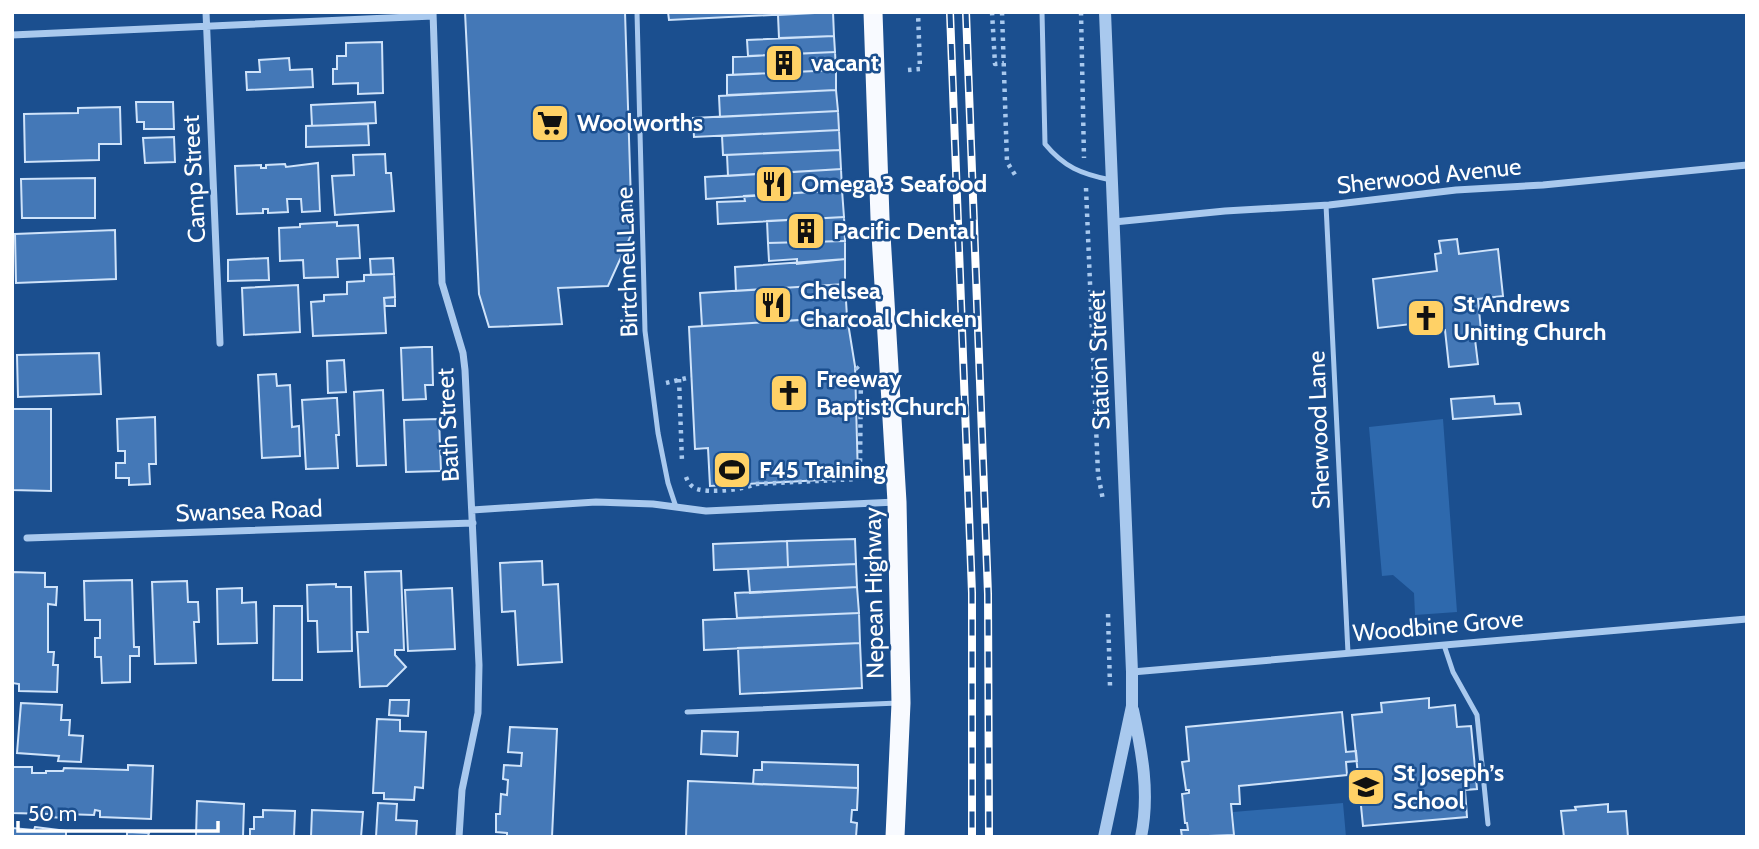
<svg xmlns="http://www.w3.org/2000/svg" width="1759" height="849" font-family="Cabin,sans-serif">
<rect width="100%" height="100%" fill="#1b4f8f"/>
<!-- green -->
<path fill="#2e69ad" d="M1443 419 1457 612 1415 615 1414 593 1393 575 1382 576 1369 427Z
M1343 803 1346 837H1235L1233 812Z"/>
<!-- building -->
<path fill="#4478b7" stroke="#cfe3fa" stroke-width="2" d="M465 12H625L632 233 608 286 558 288 562 324 489 327 479 294Z
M668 12H833L669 20Z
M833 12 834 36 779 38 778 15Z
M834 36 835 52 748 56 747 40Z
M382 42 383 93 358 94V83L333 84V69H337V56H346V43Z
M835 52 836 70 733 75V57Z
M289 58 290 70 312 69 313 87 247 90 246 72H260L259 60Z
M836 70V90L727 95V75Z
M836 90 838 111 720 117 719 96Z
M136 102H173L174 129H144V122H137Z
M375 102 376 123 312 126 311 105Z
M120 107 121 144H99V160L25 162 24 114 78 113V108Z
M838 111 839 130 694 137 693 118Z
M368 124 369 145 306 147V126Z
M839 130 840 150 723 155 722 136Z
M174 137 175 162 145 163 143 138Z
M840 150 841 169 728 176 727 155Z
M385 154 386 173H391L394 211 335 215 332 176 354 175 353 155Z
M318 163 320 211 302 212 301 199H287L288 212 268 213V209H263V213L237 214 235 166 261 165V168H266V165L285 164 286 167Z
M841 169 842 190 706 199 705 177Z
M95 178V218H22L21 179Z
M842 190 844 217 718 224 717 202 745 201 744 196Z
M844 217 845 241 768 243 767 221Z
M337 222V226L358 225 360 258 337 259 338 277 304 278 303 260 280 261 279 228 300 227V224Z
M115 230 116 279 16 283 15 234Z
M1457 239 1459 254 1498 249 1503 296 1478 299 1481 331H1474L1478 364 1449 367 1445 330 1412 334 1411 324 1378 328 1373 279 1437 271 1435 254 1441 253 1439 241Z
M845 241V259L797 264V259L769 261 768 243Z
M268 258 269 280 228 281V260Z
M393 258 394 274 371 275 370 259Z
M845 259V284L736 291 735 267Z
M394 274 395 297 384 298 386 333 313 336 311 302 324 301V295L347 294V282L364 281V275Z
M845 284 847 317 702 326 700 293Z
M298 285 300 332 244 335 242 288Z
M395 297V306H385L384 298Z
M847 317 855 366 858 478 710 486 708 448 695 449 689 327Z
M424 347H432L433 385H425L426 399 403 400 401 348Z
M99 353 101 394 18 397 17 355Z
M344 360 346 392 328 393 327 361Z
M276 374 277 386 290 385 292 427 299 426 300 456 262 458 258 375Z
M383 390 386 465 357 466 354 392Z
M1494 396 1495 404 1519 403 1521 414 1453 419 1451 399Z
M334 398H337L339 435H336L338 468 306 469 302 400Z
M12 409H51V491L12 490Z
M155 417 156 464H149L150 484 129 485V478H116V463H125V451H118L117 419Z
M439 419 441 471 406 472 404 420Z
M855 539 856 564 788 567 787 541Z
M787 541 788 567 714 570 713 544Z
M542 561 543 585 558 584 562 662 518 665 515 611 502 612 500 563Z
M856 564 857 587 750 593 748 569Z
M401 571 404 650H395V655L406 667 387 686 360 687 357 632H368L365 572Z
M12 572 45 573V587H57L56 605 48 604V652H54L53 665H58L57 692 19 691V684L12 683Z
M132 580 134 647H139V656H130V682L102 683 101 657H95V638H100V620H85L84 581Z
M187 581 188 602H198L199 622H194L196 663 155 664 152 582Z
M336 584V587H351L352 651 318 652 317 621H308L307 585Z
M857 587 859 613 737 618 735 593Z
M242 588V603L256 602 257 643 218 644 217 589Z
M452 588 455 649 408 651 405 590Z
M274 606H302V680H273Z
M859 613 860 643 704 650 703 620Z
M860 643 862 688 740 694 738 648Z
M1429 698V708L1455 705 1457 727 1471 726 1477 789 1465 790 1467 817 1363 826 1352 715 1382 712 1381 703Z
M390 700H409L408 716 389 715Z
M21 703 62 705 61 720H70L69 735 83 736 81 762 58 761 59 756 17 753Z
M1342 712 1346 752 1356 751 1357 761 1346 762 1347 775 1239 786 1240 804H1231L1234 835 1182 837 1181 830H1188L1187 823H1185L1182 794 1189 793V790H1186L1182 762 1189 761 1186 727Z
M377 719 400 720V731L426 732 423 788 415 787 414 800 384 799V793H373Z
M510 727 557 729 552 837H507V833L496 832V814H500L501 794 507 795 508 780 503 779 504 765 521 766 522 753 508 752Z
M702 731 738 732 737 756 701 754Z
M762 762 858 765V788L753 784 754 770H762Z
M128 765 153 766 151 819 100 817V811L95 810 94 815 64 814V818L49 817V814L12 813 13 767H32V773H46V771H63L64 768 128 770Z
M688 781 858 788 857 810H852L851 822 857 823 856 837H686Z
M197 801 244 804 243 837H196Z
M378 803 397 804 396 820 417 821 416 837H376Z
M1608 804V812L1626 811 1628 837H1564L1561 811 1576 810 1575 807Z
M263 810 295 811 294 837H250V829H254V817H263Z
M312 810 363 812 361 837H311Z
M35 827 66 831V837H12V828L34 830Z
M127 832 149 833 148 836 156 837H127Z"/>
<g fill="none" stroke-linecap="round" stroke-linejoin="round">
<!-- path -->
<path stroke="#a9c9ee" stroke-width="4.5" stroke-dasharray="3.5 5" stroke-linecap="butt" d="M992 12 995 64 1004 63
M1002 12 1007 162 1017 178
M1081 12 1084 158
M908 70 920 69 918 12
M1086 188 1098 474 1103 500
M679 379 682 462
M666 383 691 377
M686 477C688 482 691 487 697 489 710 493 743 490 755 484L857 479 860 468 861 372 855 366
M1108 614 1110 686"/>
<!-- service -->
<path stroke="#a9c9ee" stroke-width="5" d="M637 12 645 331 658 433 668 483 676 507
M1042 12 1045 144C1064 167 1081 174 1111 180
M1326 205 1348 653
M1444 645 1453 672 1477 715 1488 824
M687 712 898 703"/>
<!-- minor -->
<path stroke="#a9c9ee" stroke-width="7" d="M206 12 220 343
M433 12 442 283 463 353 465 370 479 665 478 713 462 790 459 837
M12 35 433 16
M1114 222 1225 211 1329 205 1456 190 1543 185 1747 165
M472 510 596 502 653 504 706 511 896 502
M27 538 473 523
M1132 672 1747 619"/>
<!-- tertiary -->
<path stroke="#a9c9ee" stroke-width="12" d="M1133 710C1142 752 1150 794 1141 837
M1104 837 1132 706V672L1105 12"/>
<!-- trunk -->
<path stroke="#f8faff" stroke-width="19" d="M873 12 880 218 897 502 901 703 895 837"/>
<!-- rail casing -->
<g stroke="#fff" stroke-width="8">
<path id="rail" d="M950 12 972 593V837
M966 12 988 594 989 837"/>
</g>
<!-- rail -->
<use href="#rail" stroke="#1b4f8f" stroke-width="5" stroke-dasharray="16" stroke-linecap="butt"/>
</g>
<!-- icons -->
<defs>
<g id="building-square" transform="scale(2.0125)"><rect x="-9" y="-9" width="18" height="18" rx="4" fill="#ffd166" stroke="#1b4f8f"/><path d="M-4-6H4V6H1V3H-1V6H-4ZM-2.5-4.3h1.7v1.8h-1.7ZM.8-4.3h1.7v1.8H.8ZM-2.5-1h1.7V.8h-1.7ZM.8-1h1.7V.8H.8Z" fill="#111"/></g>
<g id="supermarket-square" transform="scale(2.0125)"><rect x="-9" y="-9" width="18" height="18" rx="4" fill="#ffd166" stroke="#1b4f8f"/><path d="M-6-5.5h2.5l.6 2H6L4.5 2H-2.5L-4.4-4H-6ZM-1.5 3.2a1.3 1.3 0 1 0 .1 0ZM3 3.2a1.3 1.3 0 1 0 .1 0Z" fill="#111"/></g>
<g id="restaurant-square" transform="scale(2.0125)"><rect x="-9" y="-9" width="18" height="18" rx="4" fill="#ffd166" stroke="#1b4f8f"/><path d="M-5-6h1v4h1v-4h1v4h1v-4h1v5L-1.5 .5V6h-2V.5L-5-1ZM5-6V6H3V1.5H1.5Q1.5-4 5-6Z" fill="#111"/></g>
<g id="church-square" transform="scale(2.0125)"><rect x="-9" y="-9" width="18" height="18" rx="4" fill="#ffd166" stroke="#1b4f8f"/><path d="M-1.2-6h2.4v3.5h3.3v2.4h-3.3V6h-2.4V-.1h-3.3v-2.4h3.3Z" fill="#111"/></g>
<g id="stadium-square" transform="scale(2.0125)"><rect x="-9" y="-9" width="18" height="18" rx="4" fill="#ffd166" stroke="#1b4f8f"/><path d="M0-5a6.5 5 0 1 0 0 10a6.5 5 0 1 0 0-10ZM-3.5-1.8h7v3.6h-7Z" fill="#111"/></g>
<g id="school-square" transform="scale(2.0125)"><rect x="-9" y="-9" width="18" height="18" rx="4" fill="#ffd166" stroke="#1b4f8f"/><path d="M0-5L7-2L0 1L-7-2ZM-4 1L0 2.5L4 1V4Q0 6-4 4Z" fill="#111"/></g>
</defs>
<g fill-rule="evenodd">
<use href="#building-square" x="784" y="63"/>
<use href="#supermarket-square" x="550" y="123"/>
<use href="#restaurant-square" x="774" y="184"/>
<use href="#building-square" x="806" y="231"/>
<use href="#restaurant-square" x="773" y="305"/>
<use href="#church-square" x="1426" y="318"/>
<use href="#church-square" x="789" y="393"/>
<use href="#stadium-square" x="732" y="470"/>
<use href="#school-square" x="1366" y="787"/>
</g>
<g text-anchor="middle" stroke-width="5" stroke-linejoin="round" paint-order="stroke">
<!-- poi labels -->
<g font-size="24" font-weight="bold" fill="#fff" stroke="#1b4f8f" text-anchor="start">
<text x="811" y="71">vacant</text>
<text x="577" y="131">Woolworths</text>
<text x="801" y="192">Omega 3 Seafood</text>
<text x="833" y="239">Pacific Dental</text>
<text x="800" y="299">Chelsea<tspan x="800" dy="28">Charcoal Chicken</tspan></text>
<text x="1453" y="312">St Andrews<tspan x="1453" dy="28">Uniting Church</tspan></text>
<text x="816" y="387">Freeway<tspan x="816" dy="28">Baptist Church</tspan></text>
<text x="759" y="478">F45 Training</text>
<text x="1393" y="781">St Joseph’s<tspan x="1393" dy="28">School</tspan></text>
</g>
<!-- street labels -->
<g font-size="24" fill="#fff" stroke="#1b4f8f">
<text transform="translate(1429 176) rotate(-6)" y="8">Sherwood Avenue</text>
<text transform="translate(194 179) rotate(-93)" y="8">Camp Street</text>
<text transform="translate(627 262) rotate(-92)" y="8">Birtchnell Lane</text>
<text transform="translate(1099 360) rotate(-92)" y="8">Station Street</text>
<text transform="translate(448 425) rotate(-93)" y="8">Bath Street</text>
<text transform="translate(1319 430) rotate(-92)" y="8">Sherwood Lane</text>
<text transform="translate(249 511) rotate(-2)" y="8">Swansea Road</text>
<text transform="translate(874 593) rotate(-91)" y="8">Nepean Highway</text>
<text transform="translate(1438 626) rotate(-5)" y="8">Woodbine Grove</text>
</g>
</g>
<!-- border -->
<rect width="1759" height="849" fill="none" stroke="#ffffff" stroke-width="28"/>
<!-- scale -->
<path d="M18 821v10h200v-10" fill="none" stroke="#ffffff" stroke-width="3.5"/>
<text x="28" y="821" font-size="21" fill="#ffffff" stroke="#1b4f8f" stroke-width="5" paint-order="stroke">50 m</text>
</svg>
